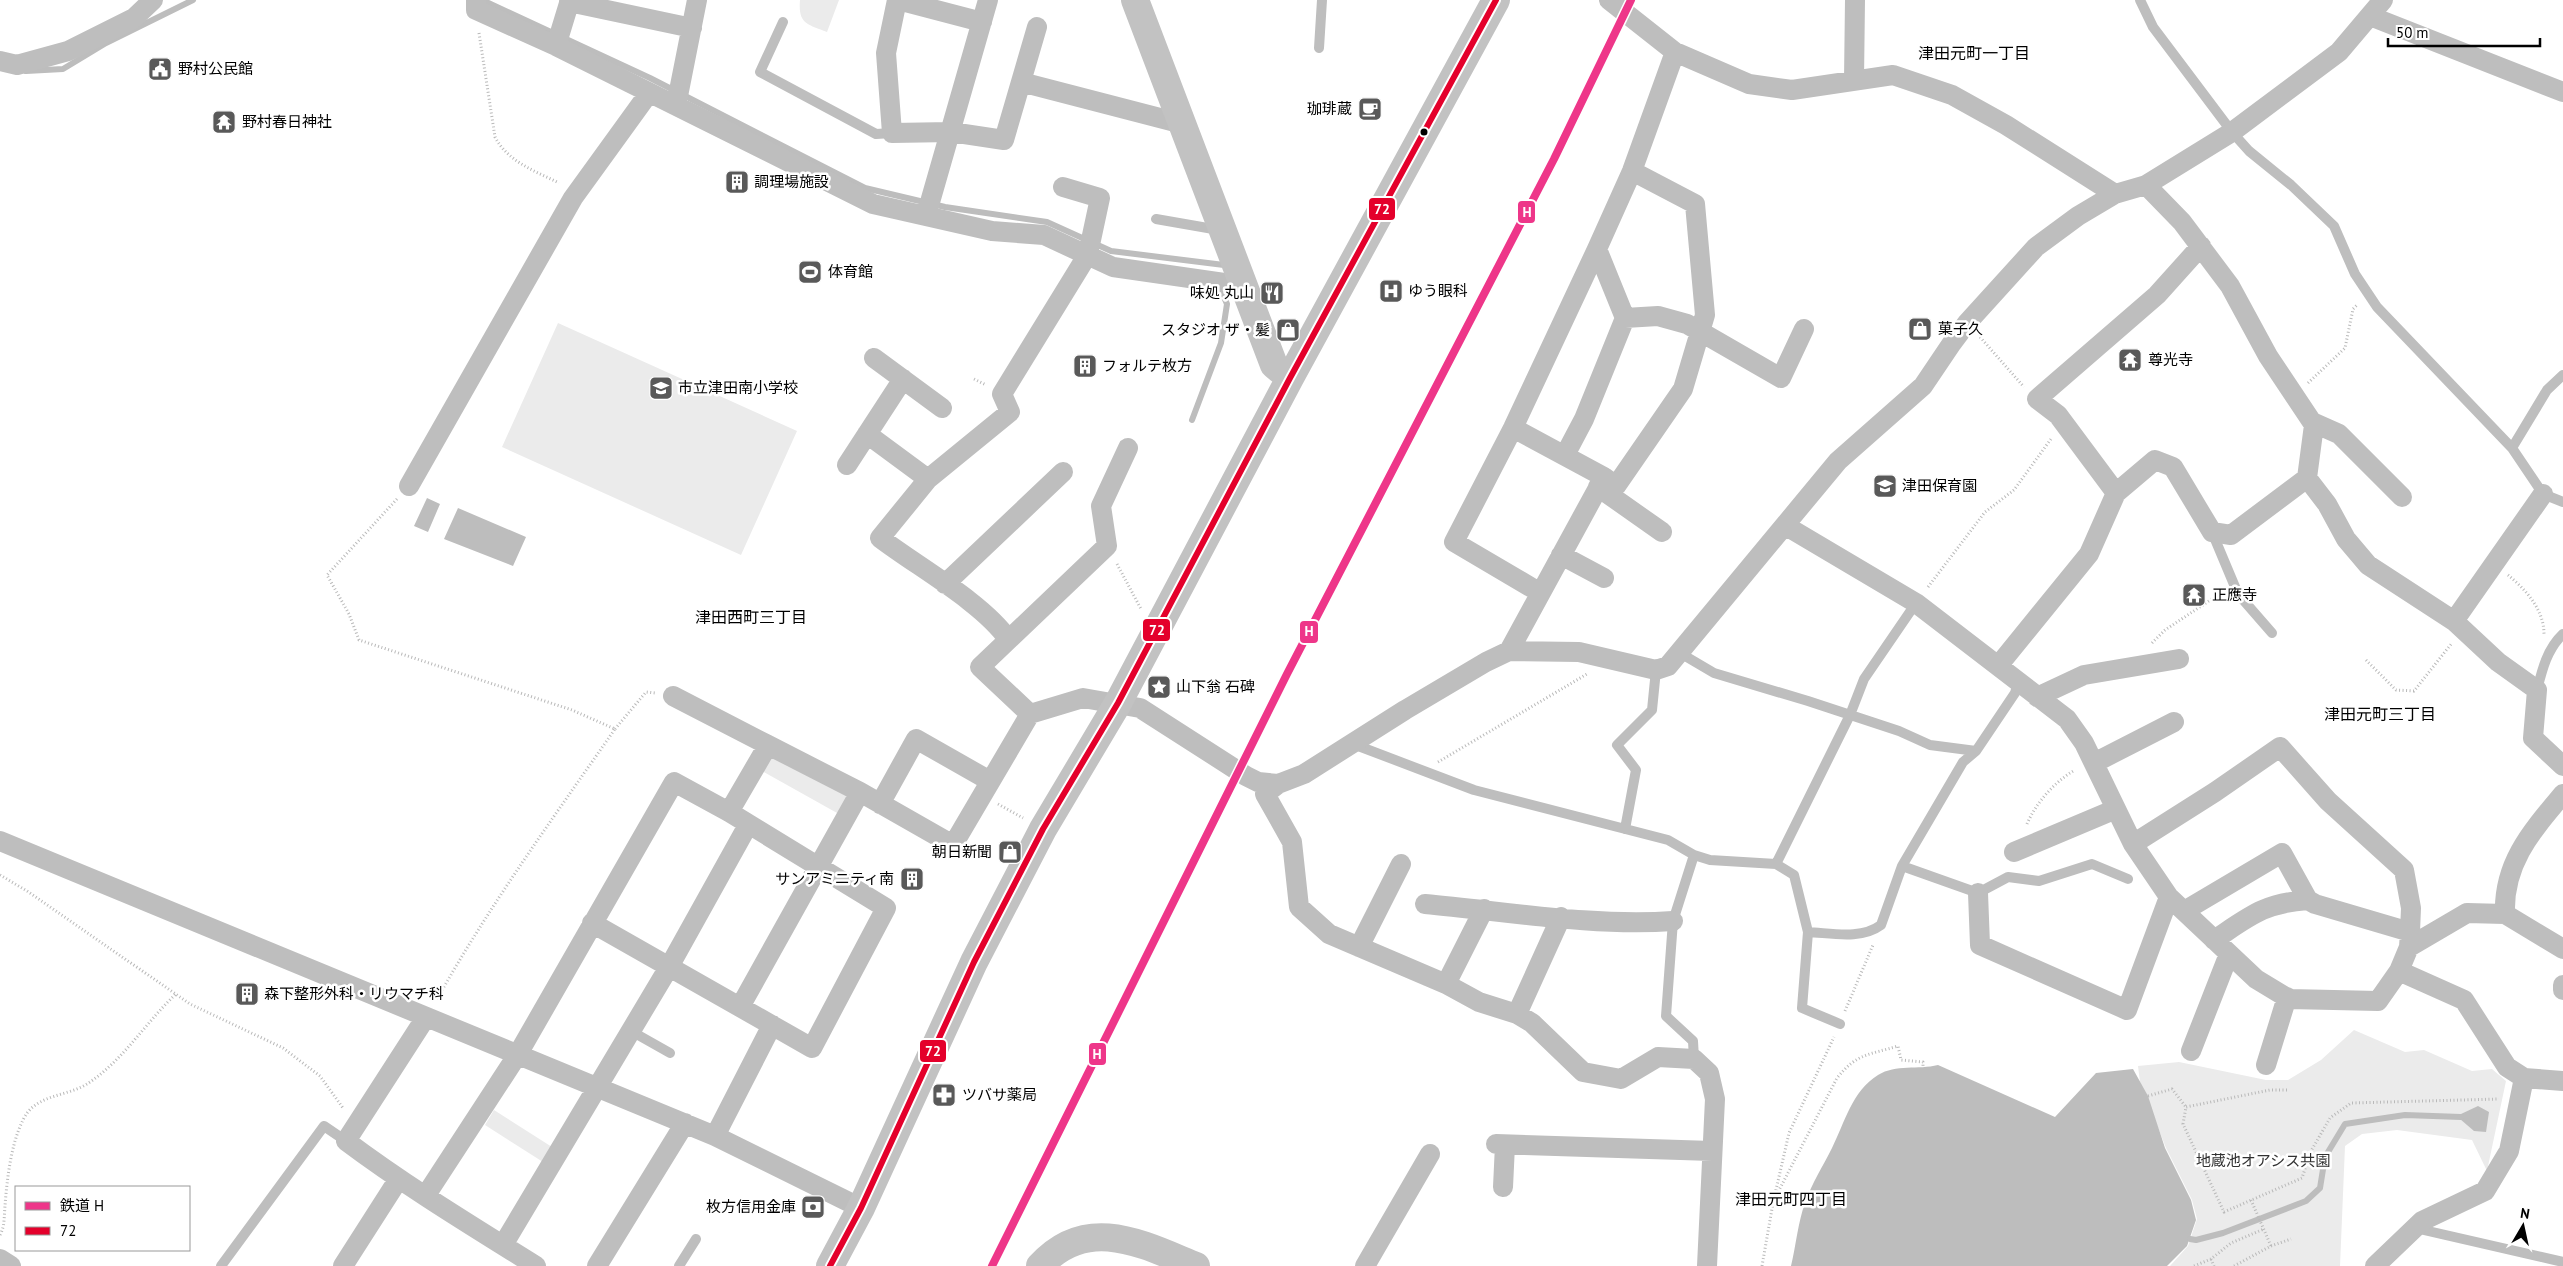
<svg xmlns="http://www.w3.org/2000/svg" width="2563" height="1266" font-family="'PT Sans','Noto Sans JP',sans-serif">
<rect width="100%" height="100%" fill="#fff"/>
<!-- green -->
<path fill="#ebebeb" d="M800 0H839L827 32C807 24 798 24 800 0Z
M558 323 797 431 741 555 502 447Z
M768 745 860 792 846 818 755 767Z
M2354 1030 2405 1052 2424 1050 2472 1071 2492 1069 2506 1081 2487 1171 2472 1140 2397 1130 2362 1134 2345 1146 2340 1266H2170L2188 1246 2197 1219 2192 1200 2166 1148 2140 1082 2138 1066 2179 1062 2266 1080H2288L2321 1060Z
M494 1110 552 1147 543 1162 485 1125Z"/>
<!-- water -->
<path fill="#bdbdbd" d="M427 498 440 504 428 532 414 526Z
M458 508 526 537 513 566 444 539Z
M1938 1065 2055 1117 2096 1073 2133 1069 2148 1096 2165 1148 2191 1200 2196 1220 2187 1246 2167 1266H1791C1796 1245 1798 1222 1805 1203 1812 1183 1823 1166 1832 1148 1845 1122 1852 1091 1878 1075 1896 1064 1918 1070 1938 1065Z
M2478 1106 2489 1112 2486 1132 2474 1131 2460 1119 2461 1114Z"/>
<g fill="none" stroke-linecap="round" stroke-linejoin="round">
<!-- stream -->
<path stroke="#bdbdbd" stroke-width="6" d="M482 0 650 78 865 188 945 207 1047 222 1111 251 1224 265
M26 71 63 69 106 43 193 0
M1192 420 1221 343 1227 304 1221 290
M2190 1239 2196 1240 2223 1233 2306 1201 2320 1188 2325 1157 2345 1124 2405 1115 2461 1117"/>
<!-- path -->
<path stroke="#b9b9b9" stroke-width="3" stroke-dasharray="1 2.5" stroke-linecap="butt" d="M479 33 495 137C508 162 535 171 559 183
M1980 337 2024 387
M974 379 986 385
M2308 383 2345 348 2353 309 2358 304
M397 499 327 575 349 614 359 640 572 710 615 729C553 818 489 906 436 1001
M1117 564 1141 609
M2508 575C2525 589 2544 609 2544 634
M1928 587 1985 512 2014 490 2051 439
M2152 643 2165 630 2221 593
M2366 660 2396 690 2414 691 2452 643
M615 729 646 692 655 693
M1438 762 1587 674
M998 804 1023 818
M2027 824C2036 803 2054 782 2075 770
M0 875 27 891 190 1004 283 1048 320 1076 343 1108
M1845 1011 1873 945
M2287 1090H2270L2186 1107 2183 1124 2224 1212 2302 1178 2311 1151 2330 1118 2351 1103 2499 1099
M2148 1096 2172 1089 2186 1107
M1775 1198 1837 1078C1857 1053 1869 1055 1898 1046L1901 1060 1923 1062V1067
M2251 1200 2271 1246
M0 1235C5 1226 4 1216 5 1206 7 1179 11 1144 23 1120 35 1094 66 1097 87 1084 123 1061 145 1023 176 994
M2211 1259 2214 1266
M1762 1266 1773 1203 1789 1133 1834 1037
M2194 1266 2211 1259 2231 1243 2264 1229
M2234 1266 2271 1246 2291 1239"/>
<!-- lane -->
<path stroke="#bebebe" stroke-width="10" d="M2140 0 2153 27 2232 132 2249 151 2291 185 2334 226 2355 274 2377 307 2512 448 2543 494 2563 502
M783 22 760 72 876 134 892 133
M1319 48 1322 0
M1156 219 1219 230
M2512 448 2547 390 2563 375
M2212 532 2238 594 2272 633
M1680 653 1714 673 1808 701 1899 731 1930 745 1976 751
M2537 690C2542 670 2547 649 2563 634
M1353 744 1474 790 1668 840 1694 855 1710 860 1776 864 1794 875 1808 932 1802 1008 1840 1024
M1625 829 1636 770 1617 745 1652 710 1656 670
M1776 864 1850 715 1864 679 1916 603
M1902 866 1978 893 2008 877 2039 881 2092 864 2128 879
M1808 932C1831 933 1861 940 1881 925L1902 866 1963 762 1976 751 2015 693 2018 682
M631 1031 670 1053
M1694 1059 1693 1041 1666 1016 1673 921 1694 855
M2415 1228 2563 1262
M221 1266 324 1126 346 1141
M679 1266 696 1239"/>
<!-- street -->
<path stroke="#bebebe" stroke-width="20" d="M476 0V10L556 46 873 204 992 231 1044 235 1113 267 1245 286
M897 0 886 53 892 133 951 132 1004 140 1037 27
M898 0 982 22
M1609 0 1675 52 1749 84 1792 90 1893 75 1952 95 2006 125 2115 194
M569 2 692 28
M2370 16 2563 92
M556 46 570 0
M0 61 17 65 68 51 134 18 153 0
M1854 80 1855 0
M1021 82 1183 124
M676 106 697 0
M2146 185 2182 222 2230 286 2268 356 2314 425 2307 478 2327 504 2346 539 2368 565 2454 621 2498 662 2537 690 2533 738 2563 766
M926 216 988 0
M1625 318 1658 316 1687 324 1781 378 1804 329
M874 358 942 408
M2312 422 2339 434 2402 497
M867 434 928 479
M1565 455 1584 419 1625 318 1597 249
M847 465 903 379
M1604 477 1616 486 1683 389 1705 315 1695 204 1632 171
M409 486 573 198 649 93
M1598 487 1662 532
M2116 493 2058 415 2037 399 2157 295 2201 246
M1786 526 1916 603 2067 719 2084 743 2133 844 2169 897 2256 979 2289 999 2378 1001 2399 971
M1561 555 1604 578
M945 584 1063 472
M1539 592 1454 542 1513 428 1597 249 1632 171 1675 52
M2454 621 2543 494
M1008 639C982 602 918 567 880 538L928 479 1010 412 1002 394 1088 254 1100 198 1063 187
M1509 651 1604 477 1513 428
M1998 666 2089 554 2116 493 2155 460 2173 467 2212 532 2231 535 2307 478
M673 696 768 745
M2037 697 2084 675 2179 659
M1030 714 980 667 1107 546 1101 506 1128 448
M2094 763 2174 722
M1278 784 1265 794 1292 842 1299 907 1329 934 1446 984 1479 1002 1517 1014 1532 1023 1583 1072 1621 1079 1658 1057 1694 1059 1709 1073 1715 1099 1707 1266
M880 804 916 739 990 781
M729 812 768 745 860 792 953 845 1030 714 1083 698 1140 708 1246 776 1258 782 1278 784 1304 774 1405 710 1486 662 1509 651 1579 652 1656 670 1668 666 1838 461 1923 386 1952 343 1967 323 2036 247 2078 216 2115 194 2146 185 2232 132 2339 52 2383 0
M0 841 715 1136 861 1208
M2133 844 2215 792 2280 747 2328 801 2404 870 2411 908 2410 932 2409 947 2399 971 2464 1000 2507 1067 2524 1078 2563 1081
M2014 852 2116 809
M1978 893 1980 945 2127 1010 2169 897
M1425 904C1504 911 1594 927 1673 921
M2184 911 2282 853 2308 900 2315 904 2410 932
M2505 914 2563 949
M2214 940C2250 916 2264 903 2308 900
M1359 947 1401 864
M2409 947 2467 913 2505 914C2503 863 2532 831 2563 794
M1446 984 1484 909
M2563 985V990
M740 1007 860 792
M1517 1014 1561 917
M426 1017 346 1141C406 1186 472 1226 536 1266
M2191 1051 2229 954
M2266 1065 2287 997
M715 1136 772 1025
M1496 1144 1712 1151
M1503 1187 1505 1145
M426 1195 518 1054 674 782 729 812 886 908 812 1048 592 923
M503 1245 669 967 748 825
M0 1259 11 1266
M343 1266 398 1180
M597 1266 685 1123
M1365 1266 1430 1154
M2375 1266 2422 1221 2485 1191 2509 1151 2524 1078"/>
<!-- secondary -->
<path stroke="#c2c2c2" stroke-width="28" d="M1135 0 1274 365 1290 378
M830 1266 861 1208 974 962 1043 829 1118 703 1290 378 1496 0
M1040 1266C1087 1214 1142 1244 1196 1266"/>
<!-- bus-1 casing -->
<g stroke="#fff" stroke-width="10">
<path id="bus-1" d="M830 1266 861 1208 974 962 1043 829 1118 703 1290 378 1496 0"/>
</g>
<!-- bus-1 -->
<use href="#bus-1" stroke="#e4002b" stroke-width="6"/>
<!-- rail-1 casing -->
<g stroke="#fff" stroke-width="11">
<path id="rail-1" d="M992 1266 1287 674 1554 159 1631 0"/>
</g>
<!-- rail-1 -->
<use href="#rail-1" stroke="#ee3689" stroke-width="8"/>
</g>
<!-- icons -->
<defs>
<g id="civic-square" transform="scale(1.25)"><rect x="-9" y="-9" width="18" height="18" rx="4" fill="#595959" stroke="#fff"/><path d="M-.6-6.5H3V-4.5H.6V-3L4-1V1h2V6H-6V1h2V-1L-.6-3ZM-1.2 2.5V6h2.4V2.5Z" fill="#fff"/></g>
<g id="cafe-square" transform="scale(1.25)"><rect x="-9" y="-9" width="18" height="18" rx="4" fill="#595959" stroke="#fff"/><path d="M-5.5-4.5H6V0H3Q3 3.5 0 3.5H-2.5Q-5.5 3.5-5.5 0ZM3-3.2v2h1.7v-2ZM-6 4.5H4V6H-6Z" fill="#fff"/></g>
<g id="temple-square" transform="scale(1.25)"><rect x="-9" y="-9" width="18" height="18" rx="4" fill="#595959" stroke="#fff"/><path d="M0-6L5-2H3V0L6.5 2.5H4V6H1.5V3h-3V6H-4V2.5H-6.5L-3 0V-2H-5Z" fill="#fff"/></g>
<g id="building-square" transform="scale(1.25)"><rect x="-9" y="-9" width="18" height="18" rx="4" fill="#595959" stroke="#fff"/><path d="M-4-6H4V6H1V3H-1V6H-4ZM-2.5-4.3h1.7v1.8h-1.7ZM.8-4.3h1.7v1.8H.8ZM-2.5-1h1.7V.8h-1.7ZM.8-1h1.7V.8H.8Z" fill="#fff"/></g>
<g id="stadium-square" transform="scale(1.25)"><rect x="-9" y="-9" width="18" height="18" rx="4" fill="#595959" stroke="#fff"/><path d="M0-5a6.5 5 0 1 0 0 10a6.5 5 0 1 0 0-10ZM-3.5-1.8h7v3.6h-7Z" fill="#fff"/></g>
<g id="hospital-square" transform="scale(1.25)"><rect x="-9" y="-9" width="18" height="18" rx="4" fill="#595959" stroke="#fff"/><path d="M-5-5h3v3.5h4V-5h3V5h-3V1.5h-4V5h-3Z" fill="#fff"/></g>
<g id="restaurant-square" transform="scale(1.25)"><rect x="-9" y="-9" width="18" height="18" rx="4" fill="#595959" stroke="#fff"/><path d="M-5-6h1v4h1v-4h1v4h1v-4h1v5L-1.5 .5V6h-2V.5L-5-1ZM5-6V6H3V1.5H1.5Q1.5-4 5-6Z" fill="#fff"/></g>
<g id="shop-square" transform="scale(1.25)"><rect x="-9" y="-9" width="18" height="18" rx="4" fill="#595959" stroke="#fff"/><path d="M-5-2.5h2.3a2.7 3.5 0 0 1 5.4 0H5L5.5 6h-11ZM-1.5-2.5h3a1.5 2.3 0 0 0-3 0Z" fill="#fff"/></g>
<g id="school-square" transform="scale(1.25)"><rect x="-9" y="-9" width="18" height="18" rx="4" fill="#595959" stroke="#fff"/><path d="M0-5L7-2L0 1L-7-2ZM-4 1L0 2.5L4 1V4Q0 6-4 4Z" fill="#fff"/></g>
<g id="sight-square" transform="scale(1.25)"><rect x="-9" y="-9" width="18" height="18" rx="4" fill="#595959" stroke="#fff"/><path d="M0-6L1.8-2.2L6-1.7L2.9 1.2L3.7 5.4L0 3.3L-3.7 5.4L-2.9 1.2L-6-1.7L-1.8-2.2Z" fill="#fff"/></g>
<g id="pharmacy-square" transform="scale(1.25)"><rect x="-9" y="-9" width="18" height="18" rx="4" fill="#595959" stroke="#fff"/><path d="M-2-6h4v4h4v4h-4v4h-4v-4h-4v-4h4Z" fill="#fff"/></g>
<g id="bank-square" transform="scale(1.25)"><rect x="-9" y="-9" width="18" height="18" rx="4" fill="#595959" stroke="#fff"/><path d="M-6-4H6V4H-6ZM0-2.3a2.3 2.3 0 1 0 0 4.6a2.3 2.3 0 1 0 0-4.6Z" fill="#fff"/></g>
</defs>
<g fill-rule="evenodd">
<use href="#civic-square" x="160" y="69"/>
<use href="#cafe-square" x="1370" y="109"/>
<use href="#temple-square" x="224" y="122"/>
<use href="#building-square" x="737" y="182"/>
<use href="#stadium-square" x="810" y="272"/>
<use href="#hospital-square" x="1391" y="291"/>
<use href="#restaurant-square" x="1272" y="293"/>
<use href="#shop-square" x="1920" y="329"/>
<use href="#shop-square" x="1288" y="330"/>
<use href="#temple-square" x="2130" y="360"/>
<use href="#building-square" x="1085" y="366"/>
<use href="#school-square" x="661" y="388"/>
<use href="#school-square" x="1885" y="486"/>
<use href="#temple-square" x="2194" y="595"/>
<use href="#sight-square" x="1159" y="687"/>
<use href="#shop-square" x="1010" y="852"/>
<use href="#building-square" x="912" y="879"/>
<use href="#building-square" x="247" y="994"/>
<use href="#pharmacy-square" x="944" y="1095"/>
<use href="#bank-square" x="813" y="1207"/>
</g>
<!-- markers -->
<circle fill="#000" stroke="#fff" stroke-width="2" cx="1424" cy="132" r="4.5"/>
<g text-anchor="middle" stroke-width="5" stroke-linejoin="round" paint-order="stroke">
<!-- poi labels -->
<g font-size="15" fill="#000" stroke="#fff" text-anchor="start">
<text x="178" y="74">野村公民館</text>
<text x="1352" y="114" text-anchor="end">珈琲蔵</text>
<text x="242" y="127">野村春日神社</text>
<text x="754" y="187">調理場施設</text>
<text x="828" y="277">体育館</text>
<text x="1408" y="296">ゆう眼科</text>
<text x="1254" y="298" text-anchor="end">味処 丸山</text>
<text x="1938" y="334">菓子久</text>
<text x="1270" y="335" text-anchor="end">スタジオ ザ・髪</text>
<text x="2148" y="365">尊光寺</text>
<text x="1102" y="371">フォルテ枚方</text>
<text x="678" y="393">市立津田南小学校</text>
<text x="1902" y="491">津田保育園</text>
<text x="2212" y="600">正應寺</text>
<text x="1176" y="692">山下翁 石碑</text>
<text x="992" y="857" text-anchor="end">朝日新聞</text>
<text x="894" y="884" text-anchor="end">サンアミニティ南</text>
<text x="264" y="999">森下整形外科・リウマチ科</text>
<text x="962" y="1100">ツバサ薬局</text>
<text x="796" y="1212" text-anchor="end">枚方信用金庫</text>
</g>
<!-- park labels -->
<g font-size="15" fill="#313131" stroke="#fff">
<text x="2263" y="1166">地蔵池オアシス共園</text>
</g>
<!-- neighbourhood labels -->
<g font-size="16" fill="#000" stroke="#fff">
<text x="1974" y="59">津田元町一丁目</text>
<text x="751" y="623">津田西町三丁目</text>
<text x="2380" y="720">津田元町三丁目</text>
<text x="1791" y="1205">津田元町四丁目</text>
</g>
</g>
<g stroke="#fff" stroke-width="2">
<rect x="1368" y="197" width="28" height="24" rx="5" fill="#e4002b"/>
<rect x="1517" y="200" width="19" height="24" rx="5" fill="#ee3689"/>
<rect x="1142" y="618" width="29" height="24" rx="5" fill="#e4002b"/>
<rect x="1299" y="620" width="20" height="24" rx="5" fill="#ee3689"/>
<rect x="919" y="1039" width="28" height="24" rx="5" fill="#e4002b"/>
<rect x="1088" y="1042" width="19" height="24" rx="5" fill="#ee3689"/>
</g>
<g font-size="14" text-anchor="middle" font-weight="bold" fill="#fff">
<text x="1382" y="214">72</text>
<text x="1527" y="217">H</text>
<text x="1157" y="635">72</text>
<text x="1309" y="636">H</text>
<text x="933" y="1056">72</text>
<text x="1097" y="1059">H</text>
</g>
<!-- legend -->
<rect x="15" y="1186" width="175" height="65" fill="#ffffff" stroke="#999999"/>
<rect x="25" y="1202" width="25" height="8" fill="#ee3689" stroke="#999999"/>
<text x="60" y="1211" font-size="15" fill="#000000">鉄道 H</text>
<rect x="25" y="1227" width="25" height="8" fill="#e4002b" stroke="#999999"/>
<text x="60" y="1236" font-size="15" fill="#000000">72</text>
<!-- north arrow -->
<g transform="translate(2523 1226) rotate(9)" stroke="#ffffff" stroke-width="4" paint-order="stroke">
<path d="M0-4L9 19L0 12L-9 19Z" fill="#000000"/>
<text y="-8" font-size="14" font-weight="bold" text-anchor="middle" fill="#000000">N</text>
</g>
<!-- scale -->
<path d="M2388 38v8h152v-8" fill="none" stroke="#000000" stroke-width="2.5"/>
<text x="2396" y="38" font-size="15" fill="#000000" stroke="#ffffff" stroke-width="4" paint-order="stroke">50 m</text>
</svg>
